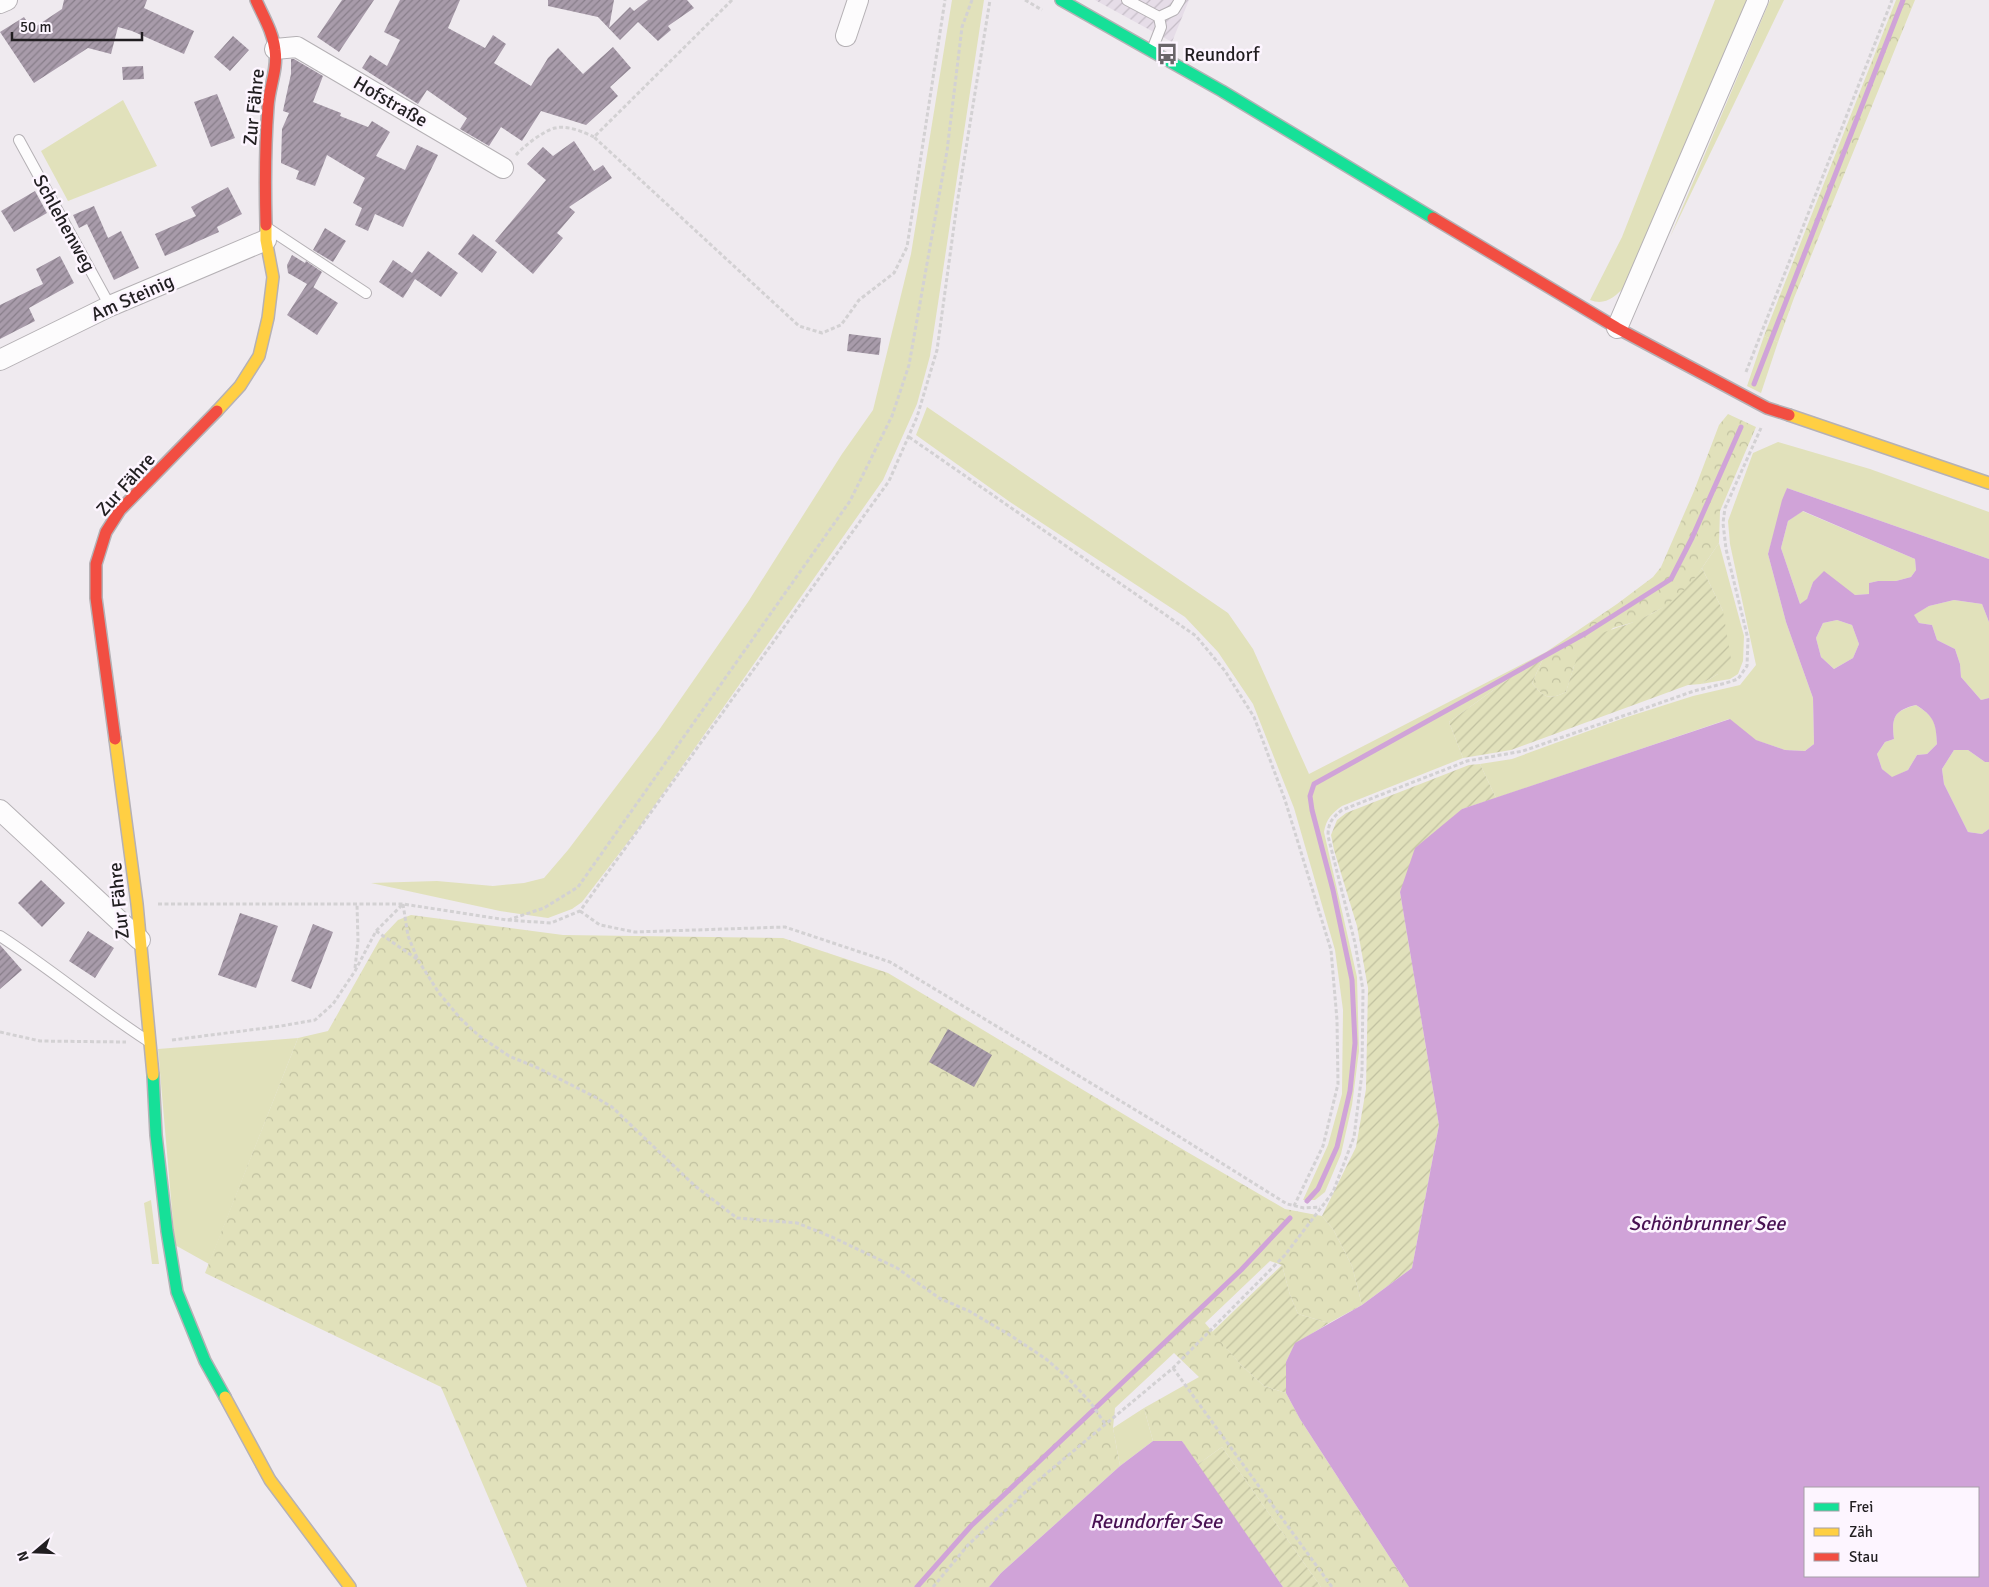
<svg xmlns="http://www.w3.org/2000/svg" width="1989" height="1587" font-family="Signika,sans-serif">
<defs>
<pattern id="industrial-furrows" width="10" height="10" patternUnits="userSpaceOnUse" patternTransform="scale(1.25)"><rect width="10" height="10" fill="#e6dde8"/><path d="M-1 1l2-2M0 10L10 0M9 11l2-2" fill="none" stroke="#c5bdc7"/></pattern>
<pattern id="forest-crowns" width="20" height="18" patternUnits="userSpaceOnUse" patternTransform="scale(1.25)"><rect width="20" height="18" fill="#e1e1bb"/><path d="M2 6a3 3 0 1 1 6 0M12 15a3 3 0 1 1 6 0" fill="none" stroke="#c1c1a0"/></pattern>
<pattern id="garden-furrows" width="10" height="10" patternUnits="userSpaceOnUse" patternTransform="scale(1.25)"><rect width="10" height="10" fill="#e1e1bb"/><path d="M-1 1l2-2M0 10L10 0M9 11l2-2" fill="none" stroke="#c1c1a0"/></pattern>
<pattern id="building-hatch" width="6" height="6" patternUnits="userSpaceOnUse" patternTransform="scale(1.25)"><rect width="6" height="6" fill="#a89baa"/><path d="M-1 1l2-2M0 6l6-6M5 7l2-2" fill="none" stroke="#887e8a"/></pattern>
</defs>
<rect width="100%" height="100%" fill="#efeaef"/>
<!-- industrial -->
<path fill="url(#industrial-furrows)" d="M1095 0H1189L1172 42Z"/>
<!-- grass -->
<path fill="#e1e1bb" d="M952 0H984L930 356 917 404 883 480 638 829 582 902 572 909 548 918 500 911 371 883 437 881 493 886 524 883 544 878 568 850 659 730 748 602 842 454 873 410 911 254Z
M1715 0H1748L1625 287C1614 297 1605 306 1590 300L1622 237Z
M1770 0H1784L1670 237Z
M123 100 157 166 68 201 41 151Z
M1764 336 1778 342 1761 393 1747 386Z
M927 407 1228 613 1253 649 1309 774 1546 652 1449 722 1463 758 1342 806C1332 813 1326 819 1324 832L1357 977 1359 1051 1352 1105 1341 1154 1325 1192 1315 1200H1303L1328 1145 1342 1094 1343 1010 1335 950 1294 808 1253 704 1218 652 1185 617 1010 502 916 435Z
M1778 442 1870 469 1989 512V559L1787 488 1768 554 1786 622 1813 698 1814 744 1805 751 1785 750 1755 740 1729 719 1496 798 1480 764 1512 759 1624 718 1693 696 1740 685 1756 665 1730 544 1728 521 1753 453Z
M1802 511 1915 559 1916 570 1911 577 1896 581H1878L1869 583V594L1855 595 1813 582 1807 600 1800 604 1781 548 1788 521Z
M1719 543 1744 636 1743 661 1738 674 1730 679 1701 684 1718 674 1723 611 1702 568Z
M1954 600 1982 604 1989 622V698L1981 700 1961 677 1960 664 1955 649 1937 640 1932 625 1919 623 1913 615 1929 606Z
M1837 620 1852 625 1859 644 1853 658 1834 669 1821 657 1816 638 1823 623Z
M1916 705C1935 717 1936 722 1937 744L1927 754 1917 755 1908 770 1892 778 1882 769 1877 754 1885 742 1894 739C1891 716 1895 711 1916 705Z
M1954 750H1968L1985 762H1989V829L1982 834 1968 832 1944 784 1942 769Z
M298 1038 209 1264 175 1245 158 1049Z
M151 1200 159 1264H152L144 1203Z
M1144 1408 1153 1441 1120 1466 1113 1428Z"/>
<!-- forest -->
<path fill="url(#forest-crowns)" d="M1896 0H1915L1794 298 1778 342 1764 336Z
M1728 414 1756 427 1720 511 1719 543 1702 568 1690 586 1673 602 1638 621 1613 628 1574 666 1566 692C1548 701 1544 697 1532 683L1546 652 1617 604 1653 577 1661 567 1694 491 1719 425Z
M411 915 563 935 783 938 888 973 1165 1139 1285 1209 1322 1216 1333 1229 1352 1266 1362 1305 1329 1323 1298 1314 1290 1295 1282 1265 1270 1261 1205 1323 1241 1365 1264 1386 1286 1393 1300 1419 1409 1587H1321L1222 1447 1197 1465 1182 1441H1153L1144 1408 1199 1377 1174 1353 1115 1408 1113 1428 1120 1466 1001 1573 989 1587H527L441 1387 205 1273 298 1038 328 1031 380 939 398 920Z"/>
<!-- garden -->
<path fill="url(#garden-furrows)" d="M1702 568 1723 611 1731 659 1727 668 1718 674 1701 684 1688 685 1511 750 1463 758 1449 722 1546 652 1532 683C1544 697 1548 701 1566 692 1570 680 1577 651 1586 643 1601 630 1621 628 1638 620 1667 608 1684 593 1702 568Z
M1480 764 1496 798 1462 809 1400 892 1439 1125 1412 1268 1362 1305 1352 1266 1333 1229 1322 1216 1356 1147 1366 1089 1368 988 1357 926 1334 850 1331 835 1337 820 1346 813 1469 765Z
M1282 1265 1290 1295 1298 1314 1329 1323 1295 1344 1286 1362V1393L1264 1386 1241 1365 1212 1332Z
M1222 1447 1321 1587H1283L1197 1465Z"/>
<!-- water -->
<path fill="#d0a3d8" fill-rule="evenodd" d="M1787 488 1989 559V622L1982 604 1954 600 1929 606 1914 615 1919 623 1932 625 1937 640 1955 649 1960 664 1961 677 1981 700 1989 698V762H1985L1968 750H1954L1942 769 1944 784 1968 832 1982 834 1989 829V1587H1409L1300 1419 1286 1393V1362L1295 1343 1362 1305 1412 1268 1439 1125 1400 892 1415 848 1462 809 1730 719 1756 740 1785 750 1805 751 1814 744 1813 698 1786 622 1768 554 1782 500ZM1803 511 1915 559 1916 570 1911 577 1896 581H1878L1869 583V594L1855 595 1824 571 1813 582 1807 599 1800 604 1781 548 1788 521ZM1837 620 1852 625 1859 644 1853 658 1834 669 1821 657 1816 638 1823 623ZM1916 705C1934 716 1936 723 1937 744L1927 754 1917 755 1908 770 1892 777 1882 769 1877 754 1885 742 1894 739C1891 717 1895 710 1916 705ZM1978 1488V1576H1805V1488Z
M1153 1441H1182L1283 1587H989L1001 1573 1120 1466Z"/>
<g fill="none" stroke-linecap="round" stroke-linejoin="round">
<!-- stream -->
<path stroke="#d0a3d8" stroke-width="5" d="M1754 384 1903 0
M1307 1201 1318 1189 1337 1147 1350 1091 1355 1043 1352 980 1333 890 1312 810 1310 796 1314 784 1586 633 1671 579 1692 538 1741 427
M917 1587 971 1526 1241 1270 1290 1218"/>
</g>
<!-- building -->
<path fill="url(#building-hatch)" d="M64 0H147L144 8 194 31 184 54 132 31 118 27 111 54 88 48 34 83 0 32 24 17 32 29 62 9Z
M342 0H374L339 52 317 37Z
M400 0H460L448 28 485 48 493 35 506 44 494 63 531 86 548 58 558 48 583 74 613 47 631 68 610 87 618 96 586 125 541 111 522 141 501 127 489 146 460 129 467 118 427 90 418 104 362 68 370 55 387 66 400 40 384 32Z
M548 0H614L609 28 630 7 634 11 648 0H687L694 8 668 26 671 30 658 41 638 22 620 40 598 17 548 6Z
M233 36 249 50 230 71 214 57Z
M291 59H294L323 76 313 102 341 113 340 116 368 127 372 121 390 132 376 156 405 170 417 145 438 155 403 227 375 214 368 231 355 225 362 208 353 203 365 178 327 155 315 186 296 179 299 171 281 163 282 129 289 113 283 111 284 106 291 74Z
M143 66 144 79 123 80 122 67Z
M217 94 235 138 211 147 194 102Z
M574 141 594 171 603 165 612 178 569 207 575 212 557 233 563 238 533 274 495 241 546 180 527 164 543 147 553 156Z
M228 187 242 214 217 227 219 232 165 256 155 234 196 216 191 207Z
M35 191 47 213 14 232 1 211Z
M94 206 108 238 121 231 139 268 114 280 87 224 79 228 73 215Z
M325 228 346 241 333 262 313 250Z
M473 234 497 252 482 273 458 254Z
M428 251 458 273 441 297 415 279 403 298 379 282 393 260 412 273Z
M292 255 305 263 306 261 322 272 313 288 310 285 338 303 317 335 287 315 307 284 288 273 287 265Z
M60 256 74 283 29 308 35 321 0 339V305L43 284 36 269Z
M849 334 881 338 879 355 847 351Z
M41 880 65 903 42 927 18 903Z
M240 913 278 926 256 988 218 975Z
M313 924 333 932 311 989 291 981Z
M88 931 114 948 95 978 69 961Z
M0 945 22 970 0 989Z
M948 1029 992 1055 974 1087 929 1062Z"/>
<g fill="none" stroke-linecap="round" stroke-linejoin="round">
<!-- lane casing -->
<g stroke="#b5b1b5" stroke-width="12">
<path id="lane" d="M1127 0 1159 17 1161 27 1152 50
M1159 17 1174 10 1180 0
M19 140 110 306
M269 229 366 293
M0 936C51 969 97 1008 148 1041"/>
</g>
<!-- street casing -->
<g stroke="#b5b1b5" stroke-width="22">
<path id="street" d="M0 3 7 0
M846 36 858 0
M275 49 297 47 503 168
M1617 328 1758 0
M0 360 110 306 266 240
M0 810 140 940"/>
</g>
<!-- fast casing -->
<g stroke="#b5b1b5" stroke-width="14">
<path id="fast" d="M1061 0 1222 91 1433 218
M153 1075 156 1135 167 1231 177 1292 205 1361 225 1397"/>
</g>
<!-- slow casing -->
<g stroke="#b5b1b5" stroke-width="14">
<path id="slow" d="M217 411 240 386 259 356 268 318 273 277 266 240V225
M1789 415 1989 483
M115 739 137 904 153 1075
M225 1397 270 1480 350 1587"/>
</g>
<!-- jam casing -->
<g stroke="#b5b1b5" stroke-width="14">
<path id="jam" d="M256 0C263 16 273 32 275 50 278 70 269 87 268 107 265 146 265 186 266 225
M1433 218 1617 328 1767 408 1789 415
M115 739 96 598V564L106 532 120 510 217 411"/>
</g>
<!-- path -->
<path stroke="#d3d1d3" stroke-width="3" stroke-dasharray="4 2.5" stroke-linecap="butt" d="M732 0 594 137 799 326 822 333 841 325 859 300 894 273 907 247 945 0
M1025 0 1042 10
M516 155C524 146 543 131 555 128 567 125 584 132 594 137
M1746 372 1892 0
M909 437 1196 636 1225 671 1254 717 1285 800 1331 950 1337 1020 1338 1084 1323 1146 1294 1206
M158 904H403L507 920 551 923 580 911 889 481 917 417 937 350 957 204 990 0
M403 904 408 936 418 960 439 993 460 1018 478 1035 509 1056 538 1068 595 1097 612 1107 695 1186 737 1218 797 1223 832 1237 897 1268 939 1298 969 1311 1013 1337 1046 1359 1068 1378 1090 1402 1106 1425
M580 911 600 925 635 932 785 927 890 962 1167 1129 1287 1204 1304 1208 1320 1207
M508 920 544 908 578 887 850 501 892 416 909 365 947 151 962 27 972 0
M376 931 417 959
M355 968 358 941 357 904
M0 1032 40 1041 126 1042
M172 1040 281 1026 315 1020 333 1004 355 971 376 931 403 904
M1173 1368 1332 1587
M933 1587 968 1545 1035 1483 1173 1368 1285 1255 1333 1192 1354 1137 1362 1073 1363 990 1355 943 1328 836C1328 823 1332 818 1342 810L1467 761 1523 751 1694 691 1726 683 1738 679 1747 666 1748 639 1726 549 1723 523 1725 508 1761 428"/>
<!-- lane -->
<use href="#lane" stroke="#fdfcfd" stroke-width="10"/>
<!-- street -->
<use href="#street" stroke="#fdfcfd" stroke-width="20"/>
<!-- fast -->
<use href="#fast" stroke="#16e098" stroke-width="11"/>
<!-- slow -->
<use href="#slow" stroke="#ffcf43" stroke-width="11"/>
<!-- jam -->
<use href="#jam" stroke="#f24e42" stroke-width="11"/>
</g>
<!-- icons -->
<defs>
<g id="bus-bare" transform="scale(1.725)"><path d="M-5-6H5V4H4V6H2V4H-2V6H-4V4H-5ZM-3.5-4V0h7V-4ZM-3.5 1.2v1.5H-2V1.2ZM2 1.2v1.5H3.5V1.2Z" fill="#696569" stroke="#fdf5ff" stroke-width="2.5" paint-order="stroke"/></g>
</defs>
<g fill-rule="evenodd">
<use href="#bus-bare" x="1167" y="54"/>
</g>
<g text-anchor="middle" stroke-width="5" stroke-linejoin="round" paint-order="stroke">
<!-- poi labels -->
<g font-size="19" fill="#211e21" stroke="#fdf5ff" text-anchor="start">
<text x="1184" y="61">Reundorf</text>
</g>
<!-- street labels -->
<g font-size="19" fill="#211e21" stroke="#fdf5ff">
<text transform="translate(391 101) rotate(30)" y="7">Hofstraße</text>
<text transform="translate(253 107) rotate(-84)" y="7">Zur Fähre</text>
<text transform="translate(65 223) rotate(61)" y="7">Schlehenweg</text>
<text transform="translate(132 297) rotate(-24)" y="7">Am Steinig</text>
<text transform="translate(125 484) rotate(-48)" y="7">Zur Fähre</text>
<text transform="translate(118 901) rotate(-96)" y="7">Zur Fähre</text>
</g>
<!-- water labels -->
<g font-size="20" font-style="italic" fill="#491153" stroke="#fdf5ff">
<text x="1707" y="1230">Schönbrunner See</text>
<text x="1156" y="1528">Reundorfer See</text>
</g>
</g>
<!-- legend -->
<rect x="1804" y="1487" width="175" height="90" fill="#fdf5ff" stroke="#a59fa6"/>
<rect x="1814" y="1503" width="25" height="8" fill="#16e098" stroke="#a59fa6"/>
<text x="1849" y="1512" font-size="15" fill="#211e21">Frei</text>
<rect x="1814" y="1528" width="25" height="8" fill="#ffcf43" stroke="#a59fa6"/>
<text x="1849" y="1537" font-size="15" fill="#211e21">Zäh</text>
<rect x="1814" y="1553" width="25" height="8" fill="#f24e42" stroke="#a59fa6"/>
<text x="1849" y="1562" font-size="15" fill="#211e21">Stau</text>
<!-- north arrow -->
<g transform="translate(35 1552) rotate(251)" stroke="#fdf5ff" stroke-width="4" paint-order="stroke">
<path d="M0-4L9 19L0 12L-9 19Z" fill="#211e21"/>
<text y="-8" font-size="14" font-weight="bold" text-anchor="middle" fill="#211e21">N</text>
</g>
<!-- scale -->
<path d="M12 32v8h130v-8" fill="none" stroke="#211e21" stroke-width="2.5"/>
<text x="20" y="32" font-size="15" fill="#211e21" stroke="#fdf5ff" stroke-width="4" paint-order="stroke">50 m</text>
</svg>
